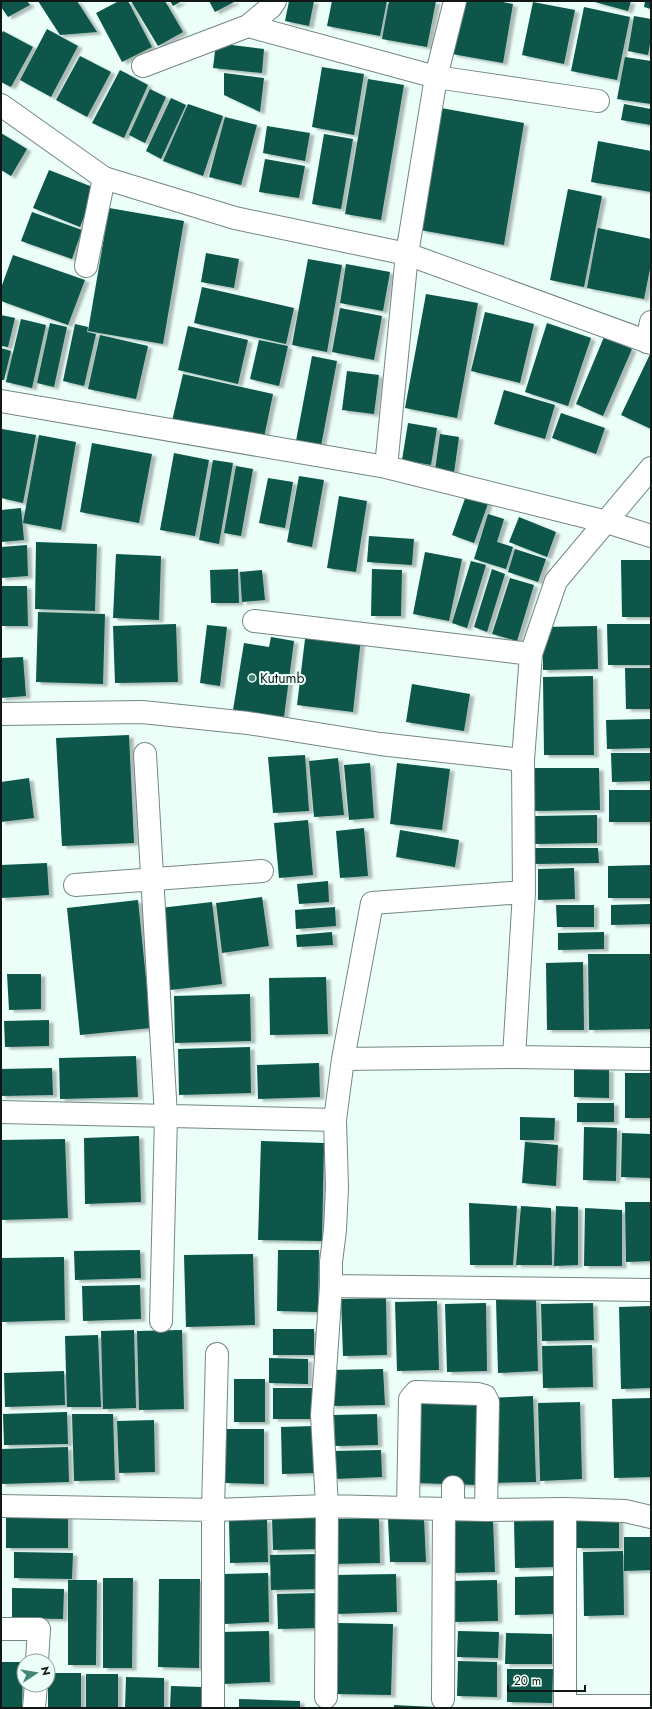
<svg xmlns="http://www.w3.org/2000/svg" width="652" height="1709" font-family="Jost,sans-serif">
<defs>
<filter id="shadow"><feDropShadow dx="4.5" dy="2.5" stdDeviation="1" flood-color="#0004"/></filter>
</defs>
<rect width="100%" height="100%" fill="#ebfef8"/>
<!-- building -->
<path fill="#085748" filter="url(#shadow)" d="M1 1H27L30 5 8 17 1 7Z
M38 1H77L97 32 60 35Z
M119 1H128L152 47 122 62 96 13Z
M131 1H165L183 32 158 46Z
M170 1H182L173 6Z
M209 1H236L215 12Z
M289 1H314L309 26 285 21Z
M332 1H387L380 36 327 26Z
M389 1H436L427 47 382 39Z
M462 1H498L513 4 503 63 452 54Z
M591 1H631L628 11Z
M645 1H651V9L644 7Z
M533 2 575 10 564 64 522 55Z
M584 7 630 17 617 80 571 71Z
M634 16 651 19V38L648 55 628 51Z
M47 29 78 46 51 97 20 80Z
M3 31 33 47 11 87 1 82V35Z
M216 43 264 49 262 73 213 68Z
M80 56 111 72 87 117 56 100Z
M625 57 651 61V104L617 99Z
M322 67 364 74 354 135 312 127Z
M120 70 148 85 124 138 92 123Z
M224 73 264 78 260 112 224 95Z
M368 79 404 85 381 220 345 214Z
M150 89 166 97 145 143 129 135Z
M171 98 186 105 161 159 146 151Z
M188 104 223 116 203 176 163 161Z
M624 104 651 109V125L621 120Z
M441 108 524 123 504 245 420 230Z
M225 117 257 125 241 185 209 177Z
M267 126 310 133 305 161 263 153Z
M1 133 27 149 11 176 1 170Z
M324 134 353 139 341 209 312 204Z
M598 141 651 151V192L591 182Z
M265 159 305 166 299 198 259 192Z
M49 170 95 188 80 227 33 208Z
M568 189 602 196 584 287 550 280Z
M109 208 184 221 163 344 88 331Z
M32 212 82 230 72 259 21 241Z
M598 228 651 239V264L644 299 587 288Z
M206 253 239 259 234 288 201 282Z
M13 255 85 280 68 325 1 301V288Z
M308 259 342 265 327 352 292 345Z
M346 264 390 272 383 311 340 303Z
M202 287 294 308 286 344 194 323Z
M426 294 478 303 457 418 405 408Z
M340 308 382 316 374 360 332 352Z
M485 312 534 324 520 383 471 371Z
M1 315 15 318 8 347 1 346Z
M21 319 46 325 32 388 6 382Z
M50 323 67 327 54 387 37 383Z
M547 323 591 338 568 406 525 392Z
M75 324 88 327 87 332 96 334 84 386 63 381Z
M188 326 248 340 238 384 178 370Z
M100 335 148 346 136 399 88 389Z
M604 337 632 349 603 416 576 404Z
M259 340 288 346 279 386 250 379Z
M1 348 11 351 4 380H1Z
M651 352V429L621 415Z
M312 356 337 361 321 446 296 441Z
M347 371 379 375 374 414 342 410Z
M183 374 273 394 263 442 172 421Z
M504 390 555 405 545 439 494 424Z
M561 413 605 428 596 454 552 438Z
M408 423 437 428 431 465 402 460Z
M2 429 36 435 23 503 1 498V436Z
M440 434 459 437 453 480 434 477Z
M39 435 76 442 61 530 23 523Z
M92 443 152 454 139 523 80 512Z
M174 453 209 460 195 536 160 530Z
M213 460 233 463 219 544 199 540Z
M236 466 253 469 241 536 224 533Z
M299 476 324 480 312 547 287 542Z
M268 478 293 482 285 528 259 523Z
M468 490 490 498 474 543 452 535Z
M339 496 367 501 356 572 327 568Z
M21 508 24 540 1 542V510Z
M488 514 504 519 497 542 513 547 506 569 474 559Z
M519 517 556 532 547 557 509 542Z
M369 536 414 539 412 565 367 562Z
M36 542 97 544 95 611 35 609Z
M27 545 28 576 1 578V547Z
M515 549 546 559 538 582 508 572Z
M425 552 462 559 449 621 413 614Z
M116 554 161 556 159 620 113 618Z
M621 560H651V617H622Z
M471 561 486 565 467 628 452 623Z
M238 569 239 603H211L210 570Z
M372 569 402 570 401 616H371Z
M492 569 505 574 487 632 474 627Z
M262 570 265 600 242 602 240 572Z
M510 578 534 585 517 641 492 634Z
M1 586H27L28 626H1Z
M38 612 105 614 103 684 36 682Z
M176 624 178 682 115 683 113 626Z
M607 624H651V665H608Z
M207 625 227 627 220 686 200 683Z
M597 626 598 669 543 670V627Z
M306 631 361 638 353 712 297 705Z
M271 637 294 641 284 717 233 710 244 643 269 647Z
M23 657 26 696 1 698V658Z
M625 668H651V709H626Z
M593 676 594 755H544L543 677Z
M412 684 470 694 464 731 406 722Z
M651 719V748L607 749 606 720Z
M129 735 134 843 62 846 56 738Z
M611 753H651V781L612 782Z
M305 755 309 811 273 813 268 757Z
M338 758 344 815 314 817 309 761Z
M370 763 374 818 349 820 344 765Z
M397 763 450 769 442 830 390 824Z
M532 768H599L600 810 533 811Z
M29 778 34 818 1 822V782Z
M609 790H651V822H609Z
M597 815V843L534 844 533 816Z
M308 820 313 875 279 878 274 823Z
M364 828 368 876 340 878 336 831Z
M400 830 459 840 455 867 396 857Z
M532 848H598L599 863 533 864Z
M47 863 49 895 1 898V865Z
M651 865V898H608V866Z
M574 868 575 899 538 900V869Z
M328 881 329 902 299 904 297 884Z
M262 897 269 946 222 953 216 903Z
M138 900 151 1028 80 1035 67 908Z
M212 902 222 984 170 990 160 908Z
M651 904V924L611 925V905Z
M556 905H594V927H557Z
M335 907 336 926 296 929 295 910Z
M332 932 333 945 297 947 296 935Z
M604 932V949L558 950V933Z
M588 954H651V1029L589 1030Z
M583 962 584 1030H547L546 963Z
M7 974H41V1009L9 1010Z
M326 977 328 1034 270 1035 269 978Z
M250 994 251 1041 175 1043 174 996Z
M49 1020V1046L5 1047 4 1021Z
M250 1047 251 1093 179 1095 178 1049Z
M136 1056 138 1097 60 1099 59 1058Z
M319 1063 320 1097 258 1099 257 1065Z
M52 1068 53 1095 1 1096V1069Z
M574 1068 609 1069V1098L574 1097Z
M625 1073H651V1118H625Z
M577 1103H614V1122H577Z
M520 1117 555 1118 554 1140H520Z
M584 1127 617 1128 616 1181 583 1180Z
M622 1133 651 1134V1178L621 1177Z
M139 1136 141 1202 85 1204 84 1138Z
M65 1139 68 1218 1 1220V1140Z
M261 1141 324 1143 322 1241 258 1240Z
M525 1142 558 1145 556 1186 522 1183Z
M625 1202H651V1261L626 1262Z
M469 1203 517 1206 513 1265H470Z
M521 1206 551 1208 552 1265H516Z
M556 1206 578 1207V1265L554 1266Z
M585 1208 622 1210V1266H584Z
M140 1250 141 1278 75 1280 74 1251Z
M278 1250H319L318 1312 277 1311Z
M253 1254 255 1325 186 1327 184 1255Z
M64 1257 65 1320 2 1322 1 1258Z
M140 1285 141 1319 83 1321 82 1286Z
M386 1298 387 1355 343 1356 341 1299Z
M536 1299 538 1371 498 1373 496 1300Z
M437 1301 439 1370 397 1371 395 1302Z
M486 1303 487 1371 447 1372 445 1304Z
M593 1303 594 1340 542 1341 541 1304Z
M651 1306V1388L621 1389 619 1307Z
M273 1329H314V1355H273Z
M134 1330 136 1408 103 1409 101 1331Z
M182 1330 184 1409 139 1410 137 1331Z
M98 1335 101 1407H67L65 1336Z
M592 1345 593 1387 543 1388 542 1346Z
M269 1358 308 1359V1384L269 1383Z
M383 1369 385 1405 331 1406V1370Z
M64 1371 65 1405 5 1407 4 1373Z
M234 1379H265V1422H234Z
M273 1388H314V1419H273Z
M533 1396 536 1482 492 1483 490 1398Z
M651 1398V1477L614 1478 612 1399Z
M420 1400H482L479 1485 415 1483Z
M580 1402 582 1479 540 1481 538 1403Z
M67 1412 68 1444 4 1445 3 1414Z
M72 1414H113L115 1480 74 1481Z
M377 1414 378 1445 335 1446 334 1415Z
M154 1420 155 1472 119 1473 117 1421Z
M315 1426 316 1473 282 1474 281 1427Z
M225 1429H264V1484L225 1483Z
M68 1447 69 1482 1 1484V1449Z
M381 1450 382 1477 334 1479 333 1451Z
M6 1511H68V1548H6Z
M318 1515 319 1549 273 1550 272 1517Z
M379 1518 380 1563 332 1564 331 1519Z
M424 1518 426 1562H390L388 1519Z
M554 1518 556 1567 515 1568 514 1519Z
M577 1518H619V1548H577Z
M267 1519 268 1562 230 1563 229 1520Z
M493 1520 495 1572 452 1573 451 1521Z
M624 1537H651V1570L624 1571Z
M623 1551 624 1615 584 1616 583 1552Z
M14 1552 73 1553 72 1579 14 1578Z
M318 1554 319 1589 271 1590 270 1555Z
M268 1573 269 1622 224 1624 223 1574Z
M396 1574 397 1612 336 1614 335 1575Z
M553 1576 554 1614 515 1615V1577Z
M103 1578H133L132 1668H103Z
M159 1579H200L199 1668 158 1667Z
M68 1580H97L96 1665H68Z
M497 1580 498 1621 453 1622 452 1581Z
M12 1588 64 1589 63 1619 12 1618Z
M320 1593 321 1628 278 1629 277 1594Z
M338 1623 393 1624 391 1695 336 1694Z
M269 1631 270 1682 223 1684 221 1632Z
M458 1631 499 1632 498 1658 457 1657Z
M506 1633 552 1634V1664H505Z
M458 1661 497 1662V1697L457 1696Z
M1 1662H23L22 1708H1Z
M507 1669H553L552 1703 507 1702Z
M48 1673H81V1708H48Z
M86 1674H118V1708H86Z
M126 1677 164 1678V1708H125Z
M171 1686 202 1687V1708H170Z
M239 1699 300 1701V1708H239Z
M394 1705 434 1707V1708H394Z"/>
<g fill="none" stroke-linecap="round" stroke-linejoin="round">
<!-- minor casing -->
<g stroke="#758782" stroke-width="24">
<path id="minor" d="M248 26 436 77 598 101
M143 66 248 26 271 7 275 1
M86 266 104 178
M647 342 651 322
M1 401 386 467 607 522 651 536
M386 467 407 254 436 77 455 1
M254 621 531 654
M1 714 142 712 248 723 380 744 523 760
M145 754 166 1116 161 1321
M75 885 262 871
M514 1057 524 892 523 760 531 654 556 581 651 468
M343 1059 514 1057 651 1059
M1 1112 335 1120
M331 1286 651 1290
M1 1506 213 1510 327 1506 486 1510 565 1509 625 1511 651 1517
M408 1508 410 1399 416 1392 478 1394 485 1396 488 1402 486 1510
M453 1509V1487
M565 1509V1706H651
M1 1629H39L37 1661
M326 1697 327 1506 322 1415 331 1286V1262L335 1230 337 1187 335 1120 343 1059 372 903 524 892
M443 1699 444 1509
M34 1708 36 1685
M213 1708V1510L217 1354"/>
</g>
<!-- tertiary casing -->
<g stroke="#758782" stroke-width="24">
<path id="tertiary" d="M1 105 104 178 235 218 407 254 651 343"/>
</g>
<!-- minor -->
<use href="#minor" stroke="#fff" stroke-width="22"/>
<!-- tertiary -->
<use href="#tertiary" stroke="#fff" stroke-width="22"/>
</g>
<!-- markers -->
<circle fill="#448575" stroke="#ebfef8" stroke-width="1.5" cx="252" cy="678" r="4"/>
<g text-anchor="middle" stroke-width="4" stroke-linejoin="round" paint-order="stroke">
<!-- poi labels -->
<g font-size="14" fill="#101715" stroke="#ebfef8" text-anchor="start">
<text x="260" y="683">Kutumb</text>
</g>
</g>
<!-- border -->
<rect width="652" height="1709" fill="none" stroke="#101715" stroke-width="4"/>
<!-- north arrow -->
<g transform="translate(36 1673) rotate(78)"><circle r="19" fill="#ebfef8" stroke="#93a29d"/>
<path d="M0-3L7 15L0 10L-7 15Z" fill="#448575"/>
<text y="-6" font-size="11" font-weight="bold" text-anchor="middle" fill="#101715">N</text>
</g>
<!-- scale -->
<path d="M508 1685v6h77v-6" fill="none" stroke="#101715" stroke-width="2"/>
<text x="514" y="1685" font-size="12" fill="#101715" stroke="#ebfef8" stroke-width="3" paint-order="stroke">20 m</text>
</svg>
